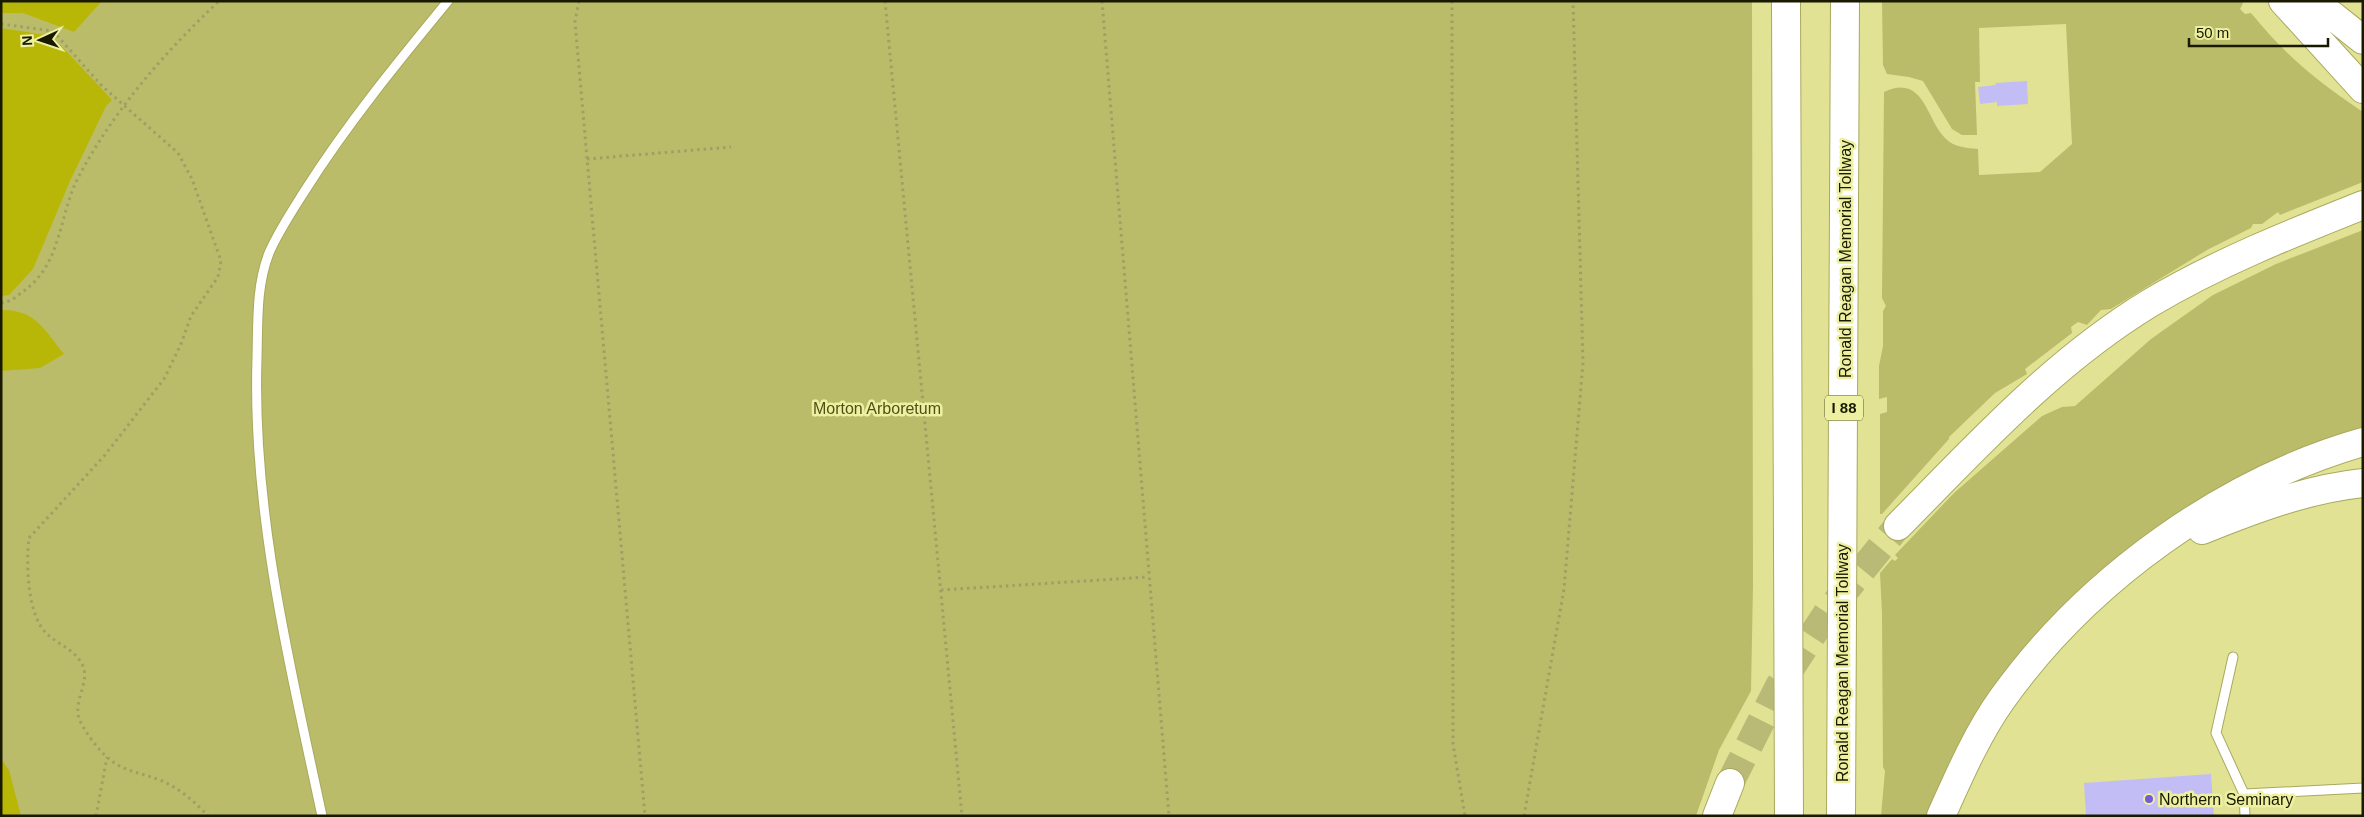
<svg xmlns="http://www.w3.org/2000/svg" width="2364" height="817" font-family="Arial,sans-serif">
<rect width="100%" height="100%" fill="#e1e294"/>
<!-- green -->
<path fill="#bbbc6a" d="M1 1H1752L1753 585 1751 691 1719 750 1696 816H1Z
M1882 1H2241L2243 3 2240 9 2245 14 2251 13C2286 56 2318 82 2363 112V182L2280 215 2278 212 2262 224H2253L2251 228 2207 250 2111 309 2101 310 2087 325 2078 322 2071 327 2072 333 2025 369 2027 374 1995 393 1949 437V439L1882 514H1880V414L1887 412V397L1879 399V366L1883 346V311L1886 306 1882 298 1884 92C1924 73 1926 119 1945 138 1953 147 1967 148 1978 149L1979 175 2040 172 2072 144 2066 24 1979 28 1980 82H1975L1977 135H1962L1952 129 1923 81 1909 77 1887 74 1883 65Z
M2363 230V434L2118 563 1929 816H1881L1885 771 1883 767 1882 613 1880 573 1892 559 1895 561 1898 558 1895 555 1954 493 2042 416 2062 407 2075 406 2151 339 2213 295 2276 264Z"/>
<!-- forest -->
<path fill="#b8b707" d="M1 1H102L74 32 23 13H1Z
M1 28 52 36 112 100 106 106 70 181 33 269 9 295 1 296Z
M1 310C36 309 45 331 64 354L40 368 1 371Z
M1 759 9 770 21 816H1Z"/>
<!-- building -->
<path fill="#c3bdf6" d="M2027 81 2028 104 1997 106V102L1980 104 1978 87 1996 85 1995 83Z
M2211 774 2214 816H2086L2084 783Z"/>
<g fill="none" stroke-linecap="round" stroke-linejoin="round">
<!-- motorway-tunnel -->
<path stroke="#b9ba76" stroke-width="28" stroke-dasharray="28 14" stroke-linecap="butt" d="M1730 783 1779 686 1827 613 1898 526"/>
<!-- service casing -->
<g stroke="#a8a95d" stroke-width="11">
<path id="service" d="M2233 657 2216 733 2244 794 2245 816
M2244 794 2363 788
M322 816C290 665 252 513 257 358 258 323 256 286 269 253 278 232 292 211 304 192 347 124 397 63 448 1"/>
</g>
<!-- motorway casing -->
<g stroke="#a8a95d" stroke-width="30">
<path id="motorway" d="M1786 1 1789 816
M2283 1 2363 89
M2314 1 2363 40
M1898 526C1977 446 2053 362 2150 303 2217 263 2290 234 2363 205
M2202 530C2254 509 2307 489 2363 483
M1717 816 1730 783
M1841 816 1845 1
M1941 816C1959 776 1977 734 2002 699 2087 580 2223 482 2363 442"/>
</g>
<!-- path -->
<path stroke="#9f9f63" stroke-width="3" stroke-dasharray="2.5 4" stroke-linecap="butt" d="M579 1 575 22 645 816
M885 1 962 816
M1102 1 1169 816
M1452 1 1453 744 1465 816
M1 24 53 31 102 86 178 153 192 179 221 261 218 277 191 316 181 344 164 379 105 455 29 538C26 563 27 614 46 633 58 645 75 649 83 666 89 681 76 698 78 714 79 725 99 751 108 758 123 771 141 773 160 780 179 788 194 801 208 816
M587 159 731 147
M1 303C9 302 15 298 21 293 63 265 58 215 79 176 114 110 165 52 219 1
M941 590 1148 577
M96 816 107 757
M1524 816 1564 589 1583 363 1573 1"/>
<!-- service -->
<use href="#service" stroke="#fff" stroke-width="9"/>
<!-- motorway -->
<use href="#motorway" stroke="#fff" stroke-width="28"/>
</g>
<!-- markers -->
<circle fill="#765bd6" stroke="#eef0a1" stroke-width="2" cx="2149" cy="799" r="5"/>
<g text-anchor="middle" stroke-width="5" stroke-linejoin="round" paint-order="stroke">
<!-- shield labels -->
<rect fill="#eef0a1" stroke="#595a30" stroke-width="1" x="1825" y="395.5" width="38" height="25" rx="4"/>
<g font-size="15" font-weight="bold" fill="#191900">
<text x="1844" y="413">I 88</text>
</g>
<!-- street labels -->
<g font-size="16" fill="#191900" stroke="#eef0a1">
<text transform="translate(1845 259) rotate(-90)" y="6">Ronald Reagan Memorial Tollway</text>
<text transform="translate(1842 663) rotate(-90)" y="6">Ronald Reagan Memorial Tollway</text>
</g>
<!-- park labels -->
<g font-size="16" fill="#505016" stroke="#eef0a1">
<text x="877" y="414">Morton Arboretum</text>
</g>
<!-- poi labels -->
<g font-size="16" fill="#191900" stroke="#eef0a1" text-anchor="start">
<text x="2159" y="805">Northern Seminary</text>
</g>
</g>
<!-- border -->
<rect width="2364" height="817" fill="none" stroke="#191900" stroke-width="5"/>
<!-- north arrow -->
<g transform="translate(40 40) rotate(267)" stroke="#eef0a1" stroke-width="4" paint-order="stroke">
<path d="M0-4L9 19L0 12L-9 19Z" fill="#191900"/>
<text y="-8" font-size="14" font-weight="bold" text-anchor="middle" fill="#191900">N</text>
</g>
<!-- scale -->
<path d="M2189 38v8h139v-8" fill="none" stroke="#191900" stroke-width="2.5"/>
<text x="2196" y="38" font-size="15" fill="#191900" stroke="#eef0a1" stroke-width="4" paint-order="stroke">50 m</text>
</svg>
